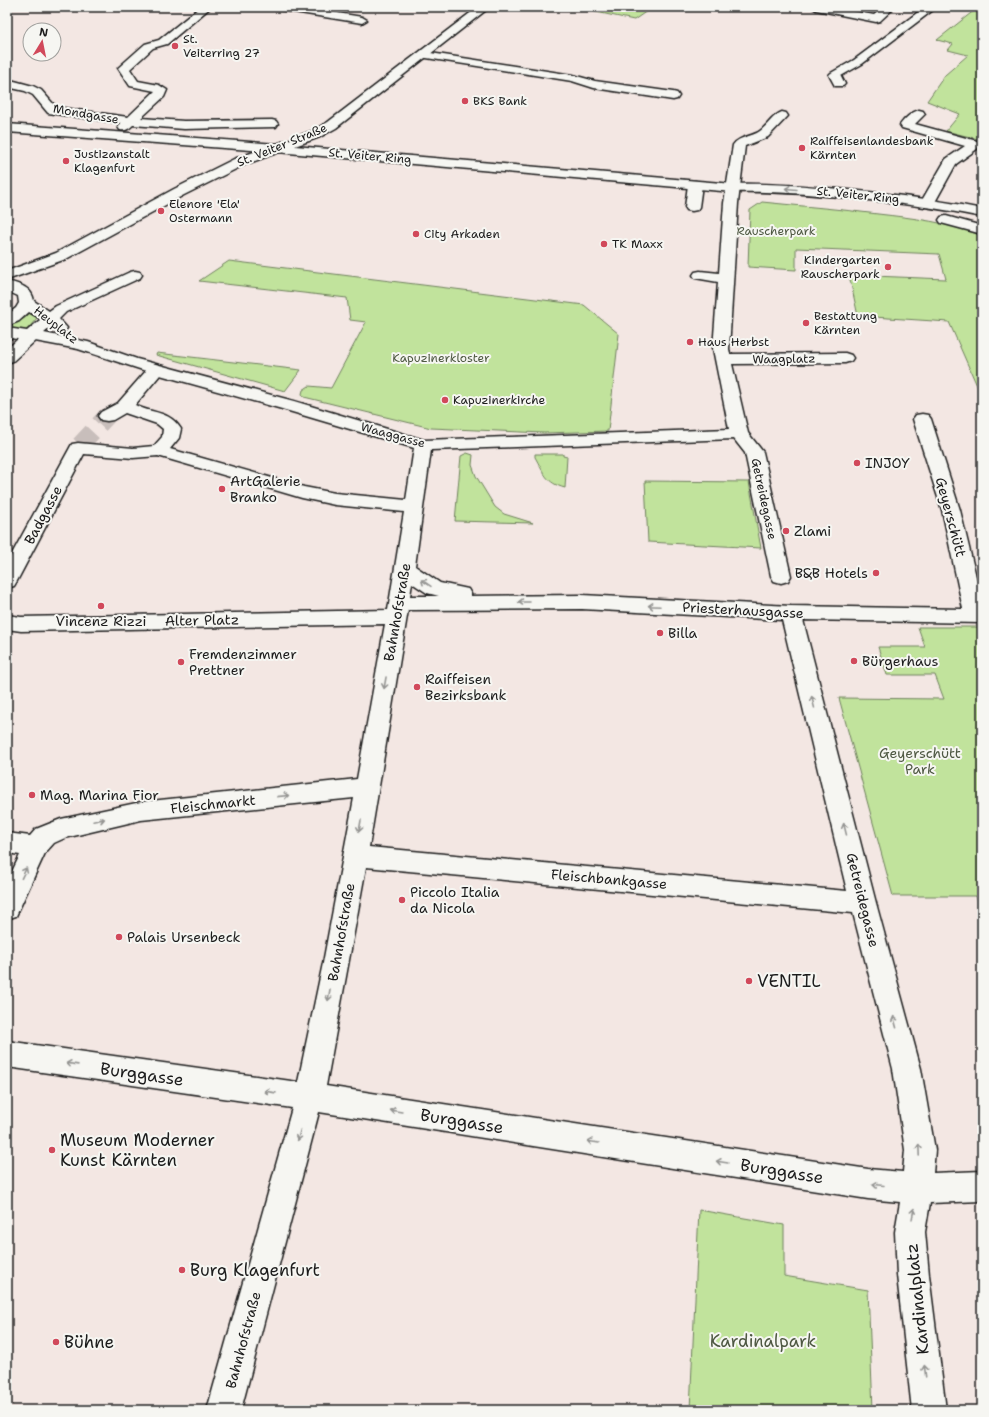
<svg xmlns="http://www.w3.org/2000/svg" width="989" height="1417" font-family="'Shantell Sans',sans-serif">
<rect width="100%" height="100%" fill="#f3e7e3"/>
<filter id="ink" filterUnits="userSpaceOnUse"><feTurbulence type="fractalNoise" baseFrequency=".025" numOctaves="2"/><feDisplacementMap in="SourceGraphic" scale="8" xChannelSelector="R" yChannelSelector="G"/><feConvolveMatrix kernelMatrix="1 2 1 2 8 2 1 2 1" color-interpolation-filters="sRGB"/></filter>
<g filter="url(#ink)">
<!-- green -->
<path fill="#c1e39c" stroke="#6e805c" d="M579 7H628L647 11 634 20 577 8Z
M976 9 982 10V140L946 131 960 114 927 101 945 75 968 55 948 50 953 44 937 40Z
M762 202C801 206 839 209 878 214 913 218 949 222 982 236V397L949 322 858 316 849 275 946 279 939 254 796 248V270L748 267 750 210Z
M229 261 584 305 619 334 608 431 544 433 431 428 304 397 302 394 303 390 309 386 331 388 366 322 350 320 347 298 199 281Z
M31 312H34L37 318 26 331 8 329V327L25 318Z
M157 353 301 370 285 391 156 355Z
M467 453 473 455 472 465 476 476 495 507 504 514 533 523 455 521 461 456Z
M535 454H563V456L567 457 565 488C546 483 544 473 535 457Z
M645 481 749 482 761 548 648 542Z
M918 627H982V913L976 896H893L839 698 944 699 935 675H887L878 647H925Z
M699 1210 784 1225V1276L868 1290 873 1410H690Z"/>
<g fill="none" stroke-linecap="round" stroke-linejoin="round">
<!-- minor-tunnel -->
<path stroke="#c8bebb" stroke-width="18" stroke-dasharray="18 10" stroke-linecap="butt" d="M80 445 107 416"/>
<!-- minor casing -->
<g stroke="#1c1c1c" stroke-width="3">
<path id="minor" d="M200 7H211L167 44 153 48 130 69 138 81 159 85 167 90 164 97 141 118 184 121 272 120 276 121 278 124 276 127 184 129 133 125C129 129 126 131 120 130L118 127 121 123 48 113 33 95 25 91 7 87V79L33 86 41 90 56 107 128 117 155 91 130 86 118 68 145 44 159 40Z
M276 7H301L362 17 367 20 362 23 281 10Z
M811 7H832L874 15 884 7H895L880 21 876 22 816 10Z
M925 7H937L862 64 841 76 845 84 843 86H835L829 75 831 73 854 60Z
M424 52 573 75 595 81 673 92 677 93 679 96 677 99 673 100 594 88 572 81 420 57 418 55Z
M919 110 923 111 925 114 915 124 977 141 979 144 977 149 956 164 935 202 933 205H923L921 202 946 159 965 146 902 128 900 125C904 119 912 112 919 110Z
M782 112 786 113 788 116 768 137 745 146 738 203 729 349 730 354 845 353 851 355 853 358 851 361 845 363 732 364 748 433 763 452 791 576 788 581 781 583 774 581 771 576 745 453 734 439 431 450 415 566 440 583 468 589 471 594 470 596 582 595 791 606 963 609 942 510 913 419 916 415 922 414 928 415 931 419 960 510 982 602V623L803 620 876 903 921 1069 935 1150 933 1173 982 1171V1201L930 1203 925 1232 929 1275 946 1410H912L897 1275 895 1232 900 1202 868 1199 319 1112 241 1410H207L292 1108 7 1067V1041L298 1082 323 963 354 798 141 820 65 838 54 843 45 853 16 916 7 919V882L20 855 7 853V833L30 836 36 829 61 819 141 802 357 779 385 624 21 631 7 629V615L21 617 388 610 404 512 335 505 302 498 158 456 133 458 84 454 17 581 14 586 7 588V563L72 444 78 443 133 448 154 446 162 437 163 429 157 424 125 413 113 420 107 421 101 420 98 416 101 412 118 403 146 371 78 349 35 341 13 361 7 363V349L18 339 7 338V328L27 331 41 319 29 312 19 321 7 326V315L16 308 19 303 18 296 7 291V281C19 284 32 287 34 301L49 311 56 306 130 272 135 271 140 272 142 275 140 278 66 312 59 319 67 328 65 331C58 333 55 332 50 328L44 333 88 342 137 359 294 401 424 440 729 429 713 349 718 282 695 278 693 275 695 272 700 271 719 273 724 203 733 145C739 136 752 137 760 131 768 125 773 115 782 112ZM160 375 282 409 414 448 406 500 335 493 304 487 170 449 179 438 181 429C169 410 152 414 135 405ZM412 583 427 593 439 596H410ZM582 609 782 620 847 891 369 847 408 610ZM366 867 853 913 893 1069 905 1150 903 1172 868 1169 326 1086Z
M277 144 282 145 283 148 282 151 244 165 184 195 66 259 7 280V271L56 253 174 189 234 159Z
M695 181 700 182 702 185 699 207 697 210 692 211 687 210 685 207 688 185 690 182Z"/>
</g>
<!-- major casing -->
<g stroke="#1c1c1c" stroke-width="3">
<path id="major" d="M478 7H490L336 128 320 137 295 146 733 184C772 183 810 186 849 190 894 194 938 200 982 209V217C938 208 894 202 849 198 810 194 772 191 733 192L277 152 7 132V124L277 144 312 131 328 122Z
M946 216 982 226V234L941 223 939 220 941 217Z"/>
</g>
<!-- minor -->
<use href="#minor" fill="#f6f6f2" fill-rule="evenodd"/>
<!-- major -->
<use href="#major" fill="#f6f6f2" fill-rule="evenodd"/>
</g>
<!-- one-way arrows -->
<defs><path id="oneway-shaft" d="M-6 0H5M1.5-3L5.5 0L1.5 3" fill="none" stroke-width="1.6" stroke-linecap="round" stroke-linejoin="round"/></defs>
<g stroke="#949492">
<use href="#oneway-shaft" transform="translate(791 189) rotate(-175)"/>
<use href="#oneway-shaft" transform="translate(426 583) rotate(-146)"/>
<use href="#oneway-shaft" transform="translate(524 602) rotate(180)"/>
<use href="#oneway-shaft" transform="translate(654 606) rotate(-177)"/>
<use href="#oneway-shaft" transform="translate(385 683) rotate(100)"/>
<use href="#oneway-shaft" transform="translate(813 702) rotate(-104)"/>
<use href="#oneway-shaft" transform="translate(283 796) rotate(-6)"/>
<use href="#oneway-shaft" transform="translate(99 820) rotate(-12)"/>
<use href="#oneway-shaft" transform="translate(360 826) rotate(100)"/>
<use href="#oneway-shaft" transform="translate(845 829) rotate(-104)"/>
<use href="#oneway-shaft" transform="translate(24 873) rotate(-64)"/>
<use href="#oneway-shaft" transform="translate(329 995) rotate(100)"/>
<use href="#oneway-shaft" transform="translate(895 1022) rotate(-105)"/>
<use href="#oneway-shaft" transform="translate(72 1064) rotate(-172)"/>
<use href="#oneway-shaft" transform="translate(270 1092) rotate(-172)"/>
<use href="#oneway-shaft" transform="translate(396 1111) rotate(-171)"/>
<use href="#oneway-shaft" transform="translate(299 1135) rotate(105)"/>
<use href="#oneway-shaft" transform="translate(593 1142) rotate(-171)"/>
<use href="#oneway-shaft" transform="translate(919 1150) rotate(-92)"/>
<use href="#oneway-shaft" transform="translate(722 1162) rotate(-171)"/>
<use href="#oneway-shaft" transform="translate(878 1185) rotate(-175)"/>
<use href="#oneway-shaft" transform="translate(913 1214) rotate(-80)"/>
<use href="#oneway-shaft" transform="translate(925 1371) rotate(-97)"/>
</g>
</g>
<!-- markers -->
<g fill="#d1495b" stroke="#f6f6f2" stroke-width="1.5">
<circle cx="175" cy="46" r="4"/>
<circle cx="465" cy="101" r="4"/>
<circle cx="802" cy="148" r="4"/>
<circle cx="66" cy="161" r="4"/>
<circle cx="161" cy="211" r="4"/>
<circle cx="416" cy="234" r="4"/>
<circle cx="604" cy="244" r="4"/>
<circle cx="888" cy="267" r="4"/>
<circle cx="806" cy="323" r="4"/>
<circle cx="690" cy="342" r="4"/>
<circle cx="445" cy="400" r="4"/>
<circle cx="857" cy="463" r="4"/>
<circle cx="222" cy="489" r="4"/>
<circle cx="786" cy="531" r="4"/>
<circle cx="876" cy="573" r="4"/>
<circle cx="101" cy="606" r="4"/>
<circle cx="660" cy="633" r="4"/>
<circle cx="854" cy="661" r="4"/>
<circle cx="181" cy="662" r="4"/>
<circle cx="417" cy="687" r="4"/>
<circle cx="32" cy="795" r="4"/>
<circle cx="402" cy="900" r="4"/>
<circle cx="119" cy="937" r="4"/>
<circle cx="749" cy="981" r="4"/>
<circle cx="52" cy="1150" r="4"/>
<circle cx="182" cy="1270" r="4"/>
<circle cx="56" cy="1342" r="4"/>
</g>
<g text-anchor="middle" stroke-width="4" stroke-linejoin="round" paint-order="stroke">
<!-- far-poi labels -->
<g font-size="12" fill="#1c1c1c" stroke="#f6f6f2" text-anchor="start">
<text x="183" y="43">St.<tspan x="183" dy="14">Veiterring 27</tspan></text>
<text x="473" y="105">BKS Bank</text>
<text x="810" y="145">Raiffeisenlandesbank<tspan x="810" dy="14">Kärnten</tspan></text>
<text x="74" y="158">Justizanstalt<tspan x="74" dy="14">Klagenfurt</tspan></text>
<text x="169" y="208">Elenore 'Ela'<tspan x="169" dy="14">Ostermann</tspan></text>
<text x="424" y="238">City Arkaden</text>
<text x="612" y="248">TK Maxx</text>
<text x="880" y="264" text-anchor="end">Kindergarten<tspan x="880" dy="14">Rauscherpark</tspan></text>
<text x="814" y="320">Bestattung<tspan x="814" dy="14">Kärnten</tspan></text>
<text x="698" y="346">Haus Herbst</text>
<text x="453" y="404">Kapuzinerkirche</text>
</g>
<!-- far-street labels -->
<g font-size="12" fill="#1c1c1c" stroke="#f6f6f2">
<text transform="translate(86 114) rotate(10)" y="4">Mondgasse</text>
<text transform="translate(282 145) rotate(-22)" y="4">St. Veiter Straße</text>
<text transform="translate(370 156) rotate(5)" y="4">St. Veiter Ring</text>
<text transform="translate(858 195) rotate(6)" y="4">St. Veiter Ring</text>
<text transform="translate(56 325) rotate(38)" y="4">Heuplatz</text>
<text transform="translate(784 359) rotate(-1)" y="4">Waagplatz</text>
<text transform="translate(393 435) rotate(15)" y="4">Waaggasse</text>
<text transform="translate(764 499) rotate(78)" y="4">Getreidegasse</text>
</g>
<!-- far-park labels -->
<g font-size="12" fill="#4e5842" stroke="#f6f6f2">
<text x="776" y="235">Rauscherpark</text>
<text x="441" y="362">Kapuzinerkloster</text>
</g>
<!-- poi labels -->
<g font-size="14" fill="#1c1c1c" stroke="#f6f6f2" text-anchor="start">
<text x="865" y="468">INJOY</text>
<text x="230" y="486">ArtGalerie<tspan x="230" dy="16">Branko</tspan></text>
<text x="794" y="536">Zlami</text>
<text x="868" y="578" text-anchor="end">B&amp;B Hotels</text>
<text x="101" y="626" text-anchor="middle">Vincenz Rizzi</text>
<text x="668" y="638">Billa</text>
<text x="189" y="659">Fremdenzimmer<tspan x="189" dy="16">Prettner</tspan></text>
<text x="862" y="666">Bürgerhaus</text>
<text x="425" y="684">Raiffeisen<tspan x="425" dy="16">Bezirksbank</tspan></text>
<text x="40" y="800">Mag. Marina Fior</text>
<text x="410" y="897">Piccolo Italia<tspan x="410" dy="16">da Nicola</tspan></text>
<text x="127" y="942">Palais Ursenbeck</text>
</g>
<!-- street labels -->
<g font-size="14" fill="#1c1c1c" stroke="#f6f6f2">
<text transform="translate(43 515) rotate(-62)" y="5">Badgasse</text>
<text transform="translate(951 517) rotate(75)" y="5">Geyerschütt</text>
<text transform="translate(743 610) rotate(3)" y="5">Priesterhausgasse</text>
<text transform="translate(397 612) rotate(-80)" y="5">Bahnhofstraße</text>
<text transform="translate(202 620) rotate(-1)" y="5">Alter Platz</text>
<text transform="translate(213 804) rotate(-6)" y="5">Fleischmarkt</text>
<text transform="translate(609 879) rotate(5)" y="5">Fleischbankgasse</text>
<text transform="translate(863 900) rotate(76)" y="5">Getreidegasse</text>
<text transform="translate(341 932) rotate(-80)" y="5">Bahnhofstraße</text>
<text transform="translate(243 1340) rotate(-75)" y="5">Bahnhofstraße</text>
</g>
<!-- park labels -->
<g font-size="14" fill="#4e5842" stroke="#f6f6f2">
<text x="920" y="758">Geyerschütt<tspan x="920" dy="16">Park</tspan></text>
</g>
<!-- near-poi labels -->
<g font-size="17" fill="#1c1c1c" stroke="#f6f6f2" text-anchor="start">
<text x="757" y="987">VENTIL</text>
<text x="60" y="1146">Museum Moderner<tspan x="60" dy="20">Kunst Kärnten</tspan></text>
<text x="190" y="1276">Burg Klagenfurt</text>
<text x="64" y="1348">Bühne</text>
</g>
<!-- near-street labels -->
<g font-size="17" fill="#1c1c1c" stroke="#f6f6f2">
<text transform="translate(142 1074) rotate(8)" y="6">Burggasse</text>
<text transform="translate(462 1121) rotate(9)" y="6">Burggasse</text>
<text transform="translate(782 1171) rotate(9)" y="6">Burggasse</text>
<text transform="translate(917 1299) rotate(-96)" y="6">Kardinalplatz</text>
</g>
<!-- near-park labels -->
<g font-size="17" fill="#4e5842" stroke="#f6f6f2">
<text x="763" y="1347">Kardinalpark</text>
</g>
</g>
<!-- margin -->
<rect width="989" height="1417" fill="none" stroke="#f6f6f2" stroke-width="24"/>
<rect x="12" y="12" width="965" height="1393" fill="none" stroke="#1c1c1c" stroke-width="1.5" filter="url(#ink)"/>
<!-- north arrow -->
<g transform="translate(42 42) rotate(10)"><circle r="19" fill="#f6f6f2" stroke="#9f9f9c"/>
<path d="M0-3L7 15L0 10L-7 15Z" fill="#d1495b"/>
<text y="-6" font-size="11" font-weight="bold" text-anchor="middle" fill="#1c1c1c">N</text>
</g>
</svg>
